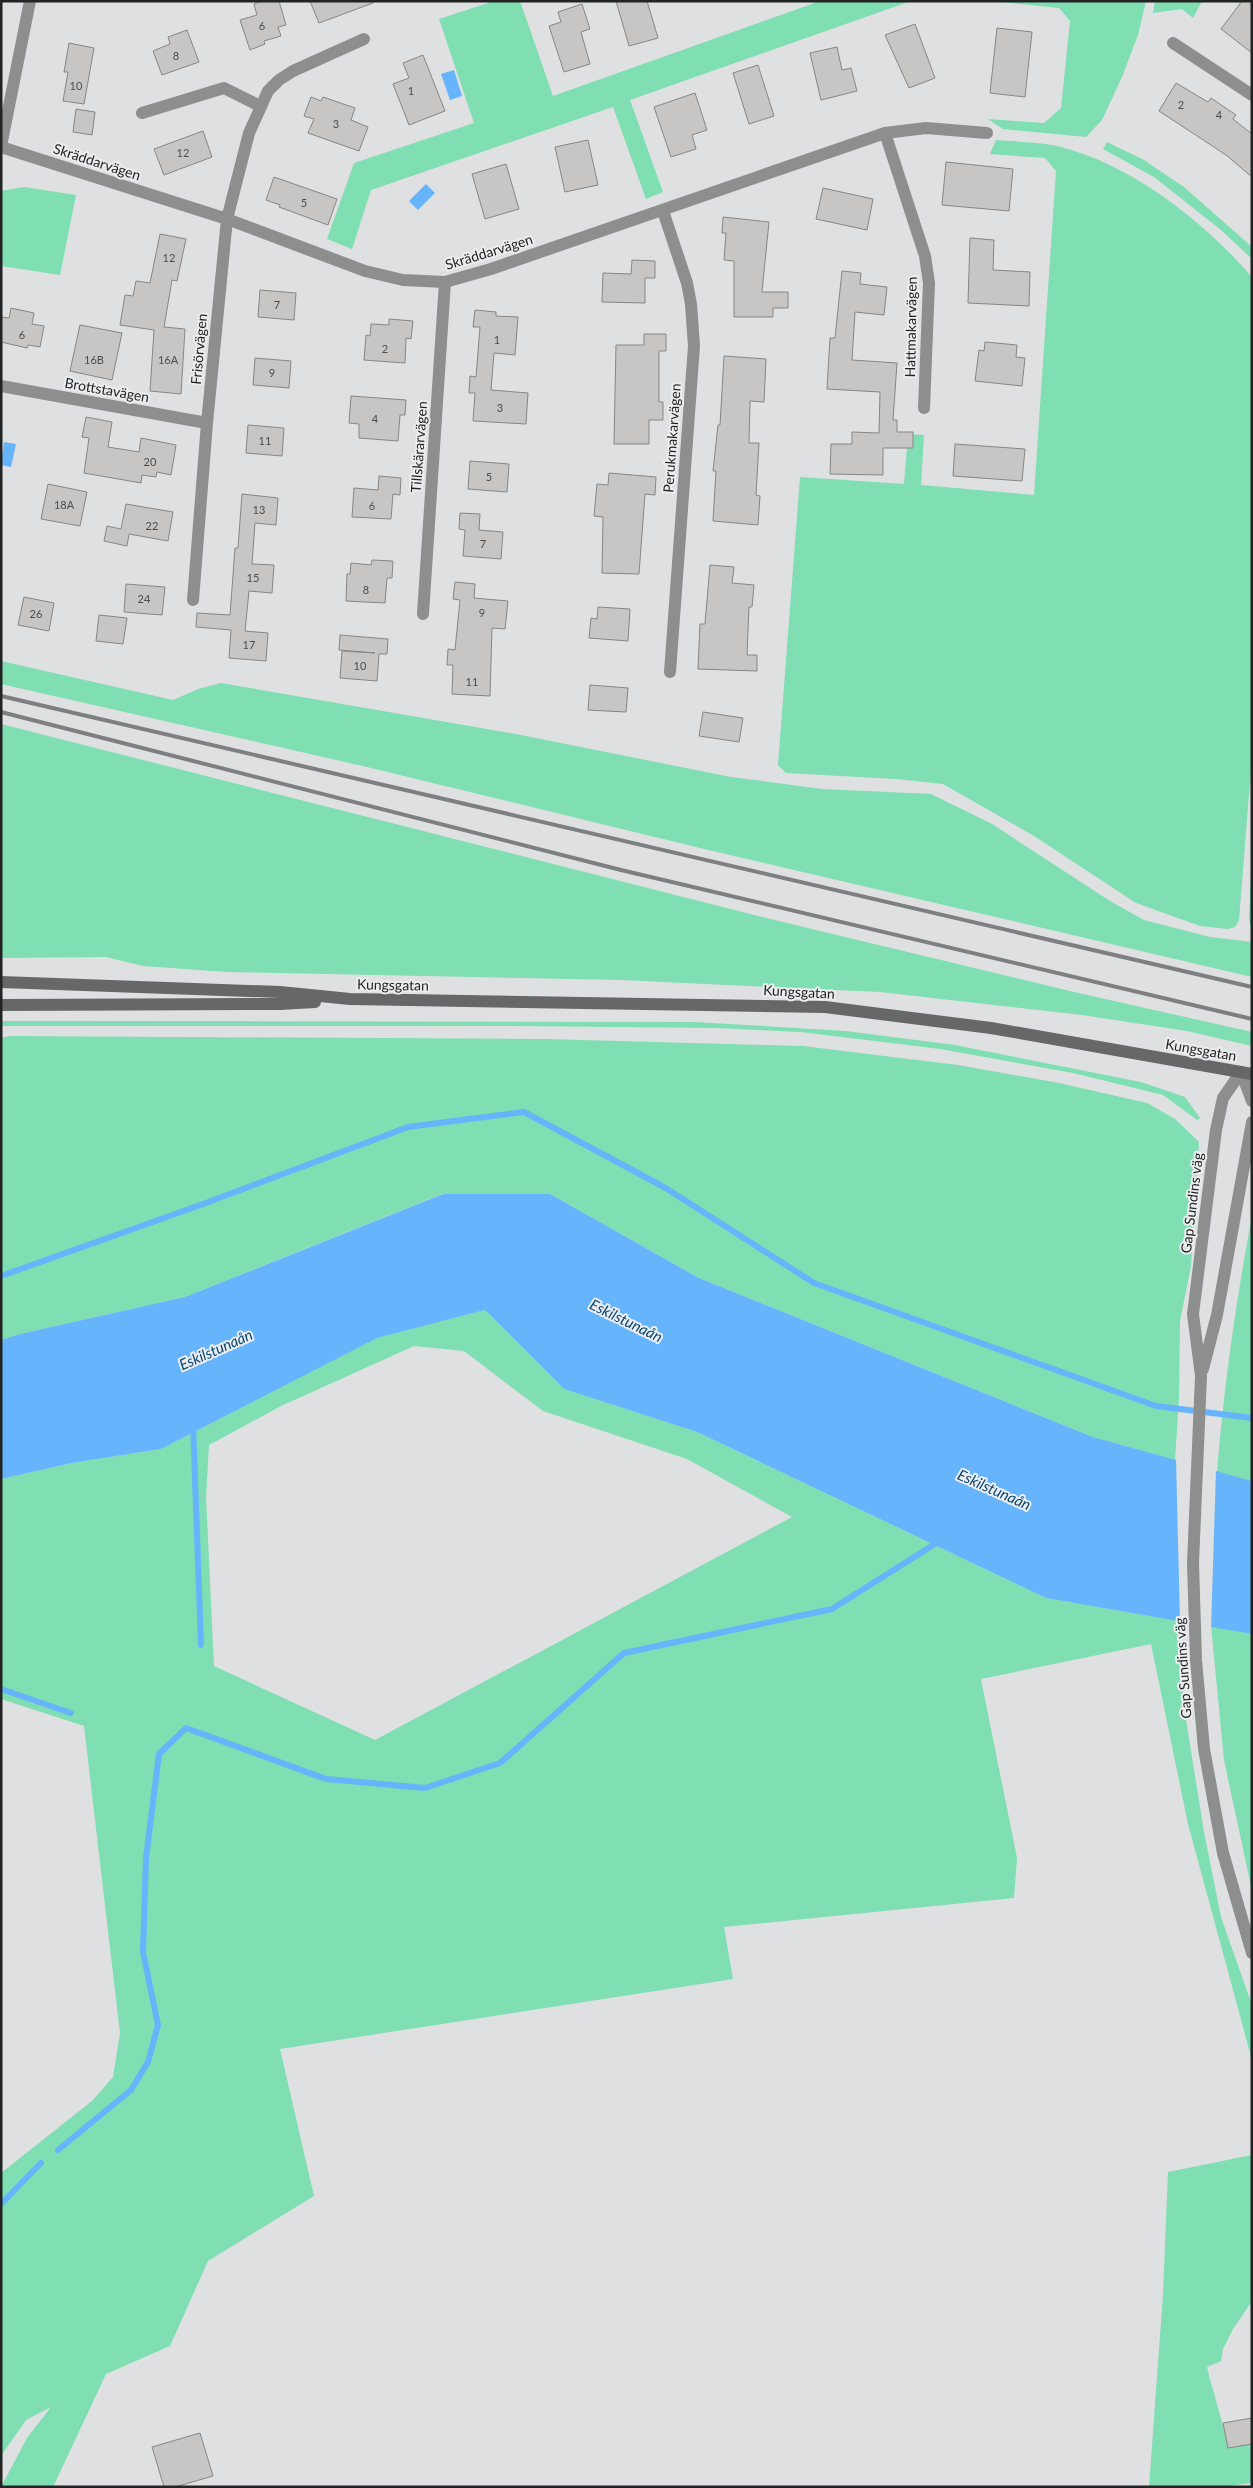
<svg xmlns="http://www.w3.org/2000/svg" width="1253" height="2488" font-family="Lato,sans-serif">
<rect width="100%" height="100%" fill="#dee0e2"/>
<!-- green -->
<path fill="#7fdeb2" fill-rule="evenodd" d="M494 1H520L553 96 820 1H911L630 100 663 192 646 199 613 107 371 190 352 249 327 239 354 163 474 123 439 19Z
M991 1H1146L1138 35 1122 77 1102 120 1086 137 1003 129 988 119 1044 123 1061 108 1070 21 1059 8Z
M1155 1H1202L1193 18 1182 9 1153 13Z
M996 140C1017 142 1041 142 1061 147 1134 166 1203 221 1252 277V757L1239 920 1235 927 1228 929 1200 926 1136 903 1034 836 943 784 896 779 786 773 778 765 800 477 904 484 908 434 924 435 921 485 1034 495 1056 171 1045 158 990 154Z
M1107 142 1144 160 1184 187 1252 247V259L1221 230 1154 177 1103 149Z
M24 187 76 195 60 275 1 266V191Z
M1 661 173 700 198 689 221 683 521 735 731 777 822 789 931 794 992 824 1110 901 1144 920 1210 937 1252 942V977L696 847 367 767 1 684Z
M1 724 758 916 1074 992 1252 1032V1046L1187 1031 1082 1015 880 992 621 980 227 972 143 966 106 957 1 958Z
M1252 849V931L1249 920Z
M1 1021 695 1022 846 1031 955 1045 1141 1082 1185 1097 1200 1118 1197 1120 1163 1095 1073 1073 940 1049 801 1032 715 1028 514 1026H1Z
M10 1036 545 1039 803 1046 958 1065 1059 1083 1147 1103 1175 1119 1199 1142 1191 1266 1180 1321 1179 1398 1175 1460 1093 1437 699 1278 550 1194H442L185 1297 20 1334 1 1340V1038Z
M1252 1216V1481L1217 1472C1224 1385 1236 1301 1252 1216Z
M485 1310 564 1389 697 1432 1046 1598 1178 1621 1184 1707 1204 1832 1221 1917 1252 2005V2060L1188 1824 1151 1644 981 1679 1017 1858 1014 1898 724 1927 733 1979 280 2049 314 2196 208 2261 170 2346 106 2374 53 2487H1L27 2438 51 2407 26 2420 1 2456V2173L92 2101 113 2077 120 2033 84 1726 1 1699V1479L72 1463 161 1449 376 1338ZM414 1346 464 1351 543 1411 687 1459 792 1517 375 1740 214 1666 206 1497 209 1445 281 1406Z
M1211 1626 1252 1634V1891L1224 1760Z
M1252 2155V2301L1233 2329 1223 2349 1221 2361 1207 2367C1213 2394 1223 2420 1228 2448L1252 2444V2483L1218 2487H1149L1163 2294 1168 2172Z"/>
<!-- water -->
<path fill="#66b4fb" d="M454 70 462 96 450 100 441 74Z
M426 184 435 193 418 210 409 201Z
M4 442 16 444 11 467 1 465Z
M443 1194H550L699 1278 1093 1437 1252 1481V1634L1046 1598 697 1432 564 1389 485 1310 377 1338 161 1449 72 1463 1 1479V1340L20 1334 185 1297Z"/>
<!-- pier -->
<path fill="#dee0e2" d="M1176 1458 1216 1469 1211 1629 1180 1624Z"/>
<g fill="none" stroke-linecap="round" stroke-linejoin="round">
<!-- stream -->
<path stroke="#66b4fb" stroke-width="6" d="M1 1276 203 1204 408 1127 524 1112 664 1187 814 1283 1156 1406 1252 1418
M193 1424 201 1645
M1 1689 71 1713
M58 2150 131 2090 148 2062 158 2025 143 1952 146 1858 159 1754 186 1728 326 1779 425 1788 500 1763 624 1653 832 1609 941 1540
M1 2204 41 2163"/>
</g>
<!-- building -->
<path fill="#c8c6c4" stroke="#878684" d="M263 1H279L286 25 278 27 281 36 264 41 265 44 250 50 240 20 257 15 254 4Z
M310 1H373V3L319 23Z
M616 1H647L658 38 629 46Z
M1242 1H1252V53L1221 29Z
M582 4 590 29 581 32 590 64 564 72 549 26 561 22 558 12Z
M915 24 935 78 909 88 885 35Z
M997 28 1032 32 1025 97 990 93Z
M187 30 199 62 162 75 153 51 170 44 168 37Z
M69 43 94 48 84 104 63 101 68 72H64Z
M837 47 842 70 851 68 857 91 821 100 810 53Z
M423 55 445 111 409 125 393 84 409 78 403 63Z
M758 65 774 116 749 124 733 73Z
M1176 83 1208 102 1211 98 1236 115 1233 119 1252 134V177L1226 155 1159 111Z
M695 93 707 130 692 135 696 149 671 157 654 107Z
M311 97 321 101 323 97 355 108 351 120 368 127 359 151 308 133 314 119 304 116Z
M76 109 95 112 92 135 73 132Z
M203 131 212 157 164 175 154 149Z
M588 140 598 185 565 192 555 147Z
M946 162 1013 169 1009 211 942 205Z
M506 164 519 209 485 219 472 174Z
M274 177 337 199 328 225 279 207 280 205 266 200Z
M823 188 873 199 867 230 816 219Z
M723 217 769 222 762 292H788V308H773V317H734V261L724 260 726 233H722Z
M160 234 186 239 177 281 172 280 164 327 185 329 181 394 150 391 154 330 120 325 125 295 133 296 136 281 150 283Z
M970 238 994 240 993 270 1030 272 1029 306 968 303Z
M632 260 655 261V278H645V303L602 302 603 273 631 274Z
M842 271 861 273 860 284 887 287 884 315 855 312 852 360 897 363 893 420H897V432H913V448H883V475L830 474 831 444H852V432L879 433 880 392 827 389 830 338H835Z
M260 290 296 293 294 320 258 317Z
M11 308 34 313 32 324 44 326 40 347 28 345 27 348 1 342V317L9 318Z
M475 310 496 312V316L518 317 515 355 494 353 491 390 528 393 526 424 473 421 475 393H469L470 376 476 377 480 327H473Z
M389 319 413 321 411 339 406 338 405 363 364 360 366 335 370 336 371 324 389 325Z
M80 325 122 333 112 380 70 371Z
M644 334H666V351H659V402H663V420H649V444H614L616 345H644Z
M985 342 1017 345 1016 357 1025 358 1022 386 975 381 979 350 984 351Z
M724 356 766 359 764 402 750 401 749 443H759L756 495 760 496 758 525 713 521 716 471H713L718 425H720Z
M255 358 291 361 289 388 253 385Z
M351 396 406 400 405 415H400L398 441 359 438V424L349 423Z
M86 417 112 422 108 447 139 452 141 438 176 445 171 475 157 472 156 477 142 475 141 483 84 473 89 438 82 437Z
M248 425 284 428 282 456 246 453Z
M955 444 1025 449 1022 481 953 476Z
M470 461 509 464 507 492 468 489Z
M609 473 656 477 655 495 645 494 639 574 602 573 603 517 594 516 597 484 608 485Z
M379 476 401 478 400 495 393 494 391 519 352 517 354 488 378 490Z
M48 484 87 492 80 526 41 519Z
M242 494 278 498 276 525 255 523 252 564 274 565 272 593 249 591 245 631 268 633 266 661 229 658 231 630 196 627 197 613 230 615 235 548H238Z
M126 504 173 512 168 541 129 534 127 546 104 541 107 526 121 529Z
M460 513 480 514 479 530 503 532 501 559 463 556 465 530 459 529Z
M372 560 393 561 392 578H387L385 603 346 601 347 574H350L351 563 371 565Z
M710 565 734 567 732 583 754 585 752 607H749L747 655H757V671L698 669 700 624H705Z
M455 582 475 584 474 598 508 601 505 629 492 628 490 696 452 694 453 665H447L448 649 455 650 460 600 453 599Z
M126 584 165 587 162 615 124 612Z
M24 597 54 603 49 631 18 625Z
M598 607 630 609 628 641 589 638 591 618 597 619Z
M99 615 127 618 123 644 96 641Z
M340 635 388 639 387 654H379L377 681 340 678 342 651 375 653 339 650Z
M590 685 628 688 626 712 588 710Z
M703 712 743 718 739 742 699 736Z
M1252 2418V2444L1228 2448 1223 2423Z
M200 2433 213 2476 175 2487H164L152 2447Z"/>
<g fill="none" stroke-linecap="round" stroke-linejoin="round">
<!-- minor -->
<path stroke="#8d8e8e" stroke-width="12" d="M1173 43 1252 95
M142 113 224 88 260 106
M885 133 925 256 929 283 924 408
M1 146 30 1
M1 147 227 219 365 271 403 280 445 282 491 269 885 133 926 128 987 133
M663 211 687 283 691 304 694 346 670 672
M1 386 207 423
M193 600 207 423 227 219 249 133 268 91 279 80 293 71 364 39
M423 614 445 282"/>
<!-- tertiary -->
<path stroke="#8d8e8e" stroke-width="12" d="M1241 1072 1223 1098 1216 1130 1193 1314 1201 1376 1193 1563 1196 1660 1204 1749 1223 1853 1252 1953
M1241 1072 1252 1101
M1203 1369 1217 1315 1252 1122"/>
<!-- secondary -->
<path stroke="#666868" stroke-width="12" d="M1 982 280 992 350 999 825 1007 991 1028 1252 1074
M1 1005 280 1004 315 1002"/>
<!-- rail -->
<path stroke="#7e7f80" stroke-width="4" d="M1 696 1252 987
M1 712 621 870 1252 1019"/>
</g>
<g text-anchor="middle" stroke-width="4" stroke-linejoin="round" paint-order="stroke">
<!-- number labels -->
<g font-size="11" fill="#4c4c4b">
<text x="262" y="30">6</text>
<text x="176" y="60">8</text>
<text x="76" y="90">10</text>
<text x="411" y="95">1</text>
<text x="1181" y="109">2</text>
<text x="1219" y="119">4</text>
<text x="336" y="128">3</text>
<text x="183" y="157">12</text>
<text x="304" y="207">5</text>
<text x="169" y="262">12</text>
<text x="277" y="309">7</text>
<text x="22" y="339">6</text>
<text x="497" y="344">1</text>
<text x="385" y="353">2</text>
<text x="94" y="364">16B</text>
<text x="168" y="364">16A</text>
<text x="272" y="377">9</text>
<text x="500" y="412">3</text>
<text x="375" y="423">4</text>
<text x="265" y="445">11</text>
<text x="150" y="466">20</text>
<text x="489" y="481">5</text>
<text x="64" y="509">18A</text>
<text x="372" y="510">6</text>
<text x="259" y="514">13</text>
<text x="152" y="530">22</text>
<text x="483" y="548">7</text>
<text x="253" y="582">15</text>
<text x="366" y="594">8</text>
<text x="144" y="603">24</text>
<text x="482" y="617">9</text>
<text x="36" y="618">26</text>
<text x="249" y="649">17</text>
<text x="360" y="670">10</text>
<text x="472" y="686">11</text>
</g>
<!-- street labels -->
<g font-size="14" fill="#222323" stroke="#ebedef">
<text transform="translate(97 162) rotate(18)" y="5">Skräddarvägen</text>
<text transform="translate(489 252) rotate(-17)" y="5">Skräddarvägen</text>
<text transform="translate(911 327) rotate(-89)" y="5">Hattmakarvägen</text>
<text transform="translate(199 349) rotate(-85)" y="5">Frisörvägen</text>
<text transform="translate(107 390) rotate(10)" y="5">Brottstavägen</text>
<text transform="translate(672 438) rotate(-86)" y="5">Perukmakarvägen</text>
<text transform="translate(419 447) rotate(-86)" y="5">Tillskärarvägen</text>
<text transform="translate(393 985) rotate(1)" y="5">Kungsgatan</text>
<text transform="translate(799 992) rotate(3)" y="5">Kungsgatan</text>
<text transform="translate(1201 1050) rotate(10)" y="5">Kungsgatan</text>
<text transform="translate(1192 1203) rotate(-83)" y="5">Gap Sundins väg</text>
<text transform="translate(1183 1668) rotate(-94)" y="5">Gap Sundins väg</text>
</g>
<!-- water labels -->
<g font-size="15" font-style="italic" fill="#094572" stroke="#ebedef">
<text transform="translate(626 1321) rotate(26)" y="5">Eskilstunaån</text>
<text transform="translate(216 1350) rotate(-24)" y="5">Eskilstunaån</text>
<text transform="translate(994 1490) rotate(24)" y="5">Eskilstunaån</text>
</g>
</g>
<!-- border -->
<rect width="1253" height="2488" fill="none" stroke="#222323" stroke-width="5"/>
</svg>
